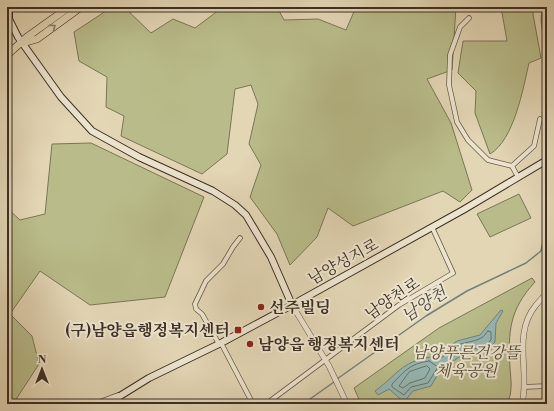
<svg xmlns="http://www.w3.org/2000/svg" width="554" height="411" font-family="'Libre Bodoni','Noto Serif KR',serif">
<rect width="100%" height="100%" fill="#e3d6b5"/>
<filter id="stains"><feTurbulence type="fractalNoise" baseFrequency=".005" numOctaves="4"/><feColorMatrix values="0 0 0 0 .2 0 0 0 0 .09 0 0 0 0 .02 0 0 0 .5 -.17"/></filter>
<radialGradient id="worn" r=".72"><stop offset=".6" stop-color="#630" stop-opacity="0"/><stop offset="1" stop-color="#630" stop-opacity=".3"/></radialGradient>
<!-- green -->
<path fill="#b9bc8a" stroke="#7a7657" d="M112 7H124L151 33 173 19 195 28 223 7H277L284 20 318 19 346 30 356 7H456L452 70 427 79 451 123 472 190 460 202 443 191 353 226 328 208 317 237 290 265 277 234 250 197 261 165 249 144 258 104 251 85 235 89 227 154 202 174 121 136 124 116 106 107 107 77 79 61 74 32Z
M501 7H534L533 14 541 58 529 63C523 89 514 140 490 154L475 113 476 91 458 73 463 41H507Z
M91 143 204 197 165 297 90 305 40 271 10 314 32 336 39 364 13 404H7V208L20 220 45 214 52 144Z
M519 194 531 218 490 237 477 214Z
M532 278 535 282C509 310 508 332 510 368 511 381 513 392 507 404H361L354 388 439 328Z"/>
<!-- water -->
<path fill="#96b8b4" stroke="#72827a" d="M501 310 503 311 496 323 495 342 486 351 461 356 441 369 431 386 413 391 404 402 389 389 378 395 375 391C397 375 401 362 430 357L436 361 444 356 448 348 457 341 480 335Z"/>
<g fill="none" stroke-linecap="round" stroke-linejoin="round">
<!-- shore -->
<path stroke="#69746c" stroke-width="1" d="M488 331 491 332V340C480 352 465 348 452 357L449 356C451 341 471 344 481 338 484 337 486 333 488 331Z
M429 361 438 367 428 383 411 387 404 395 392 387V384C405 371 409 364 429 361Z
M427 366 430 369 425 378 410 383 403 388 399 386 409 372Z"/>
<!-- stream -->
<path stroke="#72827a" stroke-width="1.5" d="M543 7C539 20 543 34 547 47
M337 379 426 316 467 291 526 263 541 251 547 223
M303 404 334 382"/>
<!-- minor casing -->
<g stroke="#665a48" stroke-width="5.5">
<path id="minor" d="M469 18 460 27 450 55 449 85 457 122 468 140 488 160 512 166 518 177
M512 166 534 146 540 119
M221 343 253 404
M219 344 202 314 196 309 195 304 206 281 223 264 233 247 240 238
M524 387 547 386
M94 404 118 395
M266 404 399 305 453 273 432 227"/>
</g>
<!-- tertiary casing -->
<g stroke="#665a48" stroke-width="6">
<path id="tertiary" d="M292 305 329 366 347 404
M522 404C530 371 512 334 536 305 540 301 542 297 547 294"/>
</g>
<!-- secondary casing -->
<g stroke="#3c3024" stroke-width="8">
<path id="secondary" d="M9 7V19L18 37 61 97 92 131 139 157 213 191 235 205 246 215 271 257 292 305
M107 404 149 378 221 343 292 305 463 210 547 160"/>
</g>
<!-- primary casing -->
<g stroke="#3c3024" stroke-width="8">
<path id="primary" d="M23 43 37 39 81 7
M7 55 27 37 69 7"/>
</g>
<!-- minor -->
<use href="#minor" stroke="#ede4cf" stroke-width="4"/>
<!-- tertiary -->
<use href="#tertiary" stroke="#ede4cf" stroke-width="5"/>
<!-- secondary -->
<use href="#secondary" stroke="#ede4cf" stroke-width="6"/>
<!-- primary -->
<use href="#primary" stroke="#e3d6b5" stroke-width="7"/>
</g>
<!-- one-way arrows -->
<defs><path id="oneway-chevron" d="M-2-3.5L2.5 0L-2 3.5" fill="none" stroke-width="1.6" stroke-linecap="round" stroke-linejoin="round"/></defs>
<use stroke="#877b65" href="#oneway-chevron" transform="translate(53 27) rotate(-36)"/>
<!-- markers -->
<g fill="#8f2418" stroke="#ede4cf" stroke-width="1.5">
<circle cx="261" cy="307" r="4"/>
<rect x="234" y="326" width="8" height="8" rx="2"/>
<circle cx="250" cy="344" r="4"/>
</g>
<g text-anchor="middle" stroke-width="4" stroke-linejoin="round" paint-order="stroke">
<!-- street labels -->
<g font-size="16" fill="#3c3024" stroke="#ede4cf">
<text transform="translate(343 261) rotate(-29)" y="6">남양성지로</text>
<text transform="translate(392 298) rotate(-34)" y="6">남양천로</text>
</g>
<!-- poi labels -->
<g font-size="16" font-weight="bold" fill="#3c3024" stroke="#ede4cf" text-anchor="start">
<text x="269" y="313">선주빌딩</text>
<text x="230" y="336" text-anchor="end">(구)남양읍행정복지센터</text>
<text x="258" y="350">남양읍 행정복지센터</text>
</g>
<!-- park labels -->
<g font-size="16" font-style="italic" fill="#554c38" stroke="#ede4cf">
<text x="466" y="358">남양푸른건강뜰<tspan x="466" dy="18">체육공원</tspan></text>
</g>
<!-- water labels -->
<g font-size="17" font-style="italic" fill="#4e4b41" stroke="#ede4cf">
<text transform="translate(424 304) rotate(-33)" y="6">남양천</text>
</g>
</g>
<!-- margin -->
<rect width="554" height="411" fill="none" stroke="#e3d6b5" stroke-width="24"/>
<rect x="8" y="8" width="538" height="395" fill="none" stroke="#3c3024" stroke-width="2"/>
<rect x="12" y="12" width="530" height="387" fill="none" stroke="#3c3024"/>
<!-- north arrow -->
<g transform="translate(42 369)" stroke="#ede4cf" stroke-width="3" paint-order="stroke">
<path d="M0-3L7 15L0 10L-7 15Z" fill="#3c3024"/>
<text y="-6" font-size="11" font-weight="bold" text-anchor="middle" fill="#3c3024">N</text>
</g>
<rect width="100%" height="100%" filter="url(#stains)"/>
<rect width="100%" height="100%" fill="url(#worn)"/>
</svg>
